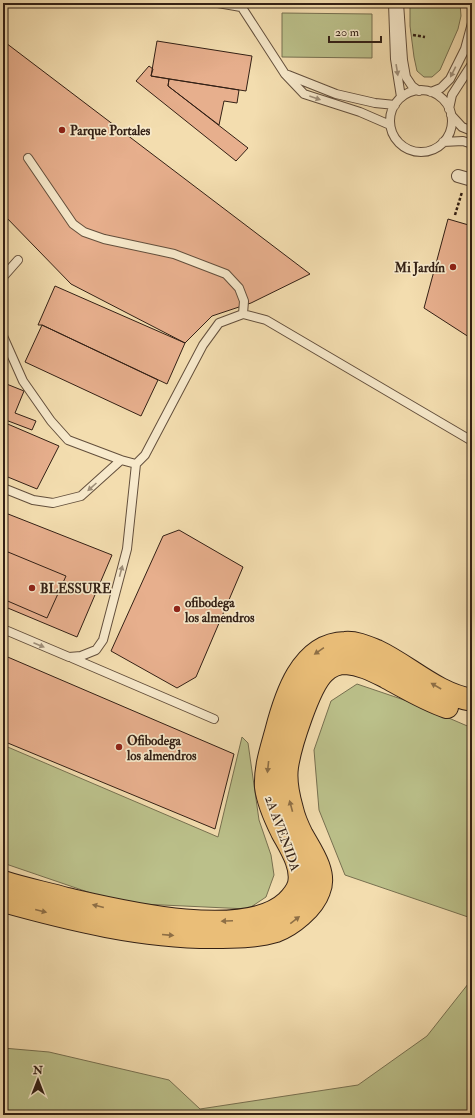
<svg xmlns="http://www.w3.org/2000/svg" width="475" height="1118" font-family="'IM FELL Double Pica',serif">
<rect width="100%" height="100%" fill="#f3ddaf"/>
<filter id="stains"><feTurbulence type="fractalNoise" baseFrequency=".005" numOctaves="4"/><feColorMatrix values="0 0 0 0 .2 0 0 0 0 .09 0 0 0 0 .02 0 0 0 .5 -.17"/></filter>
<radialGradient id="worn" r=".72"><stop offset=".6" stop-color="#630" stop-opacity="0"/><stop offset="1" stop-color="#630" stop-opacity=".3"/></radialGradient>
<!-- green -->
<path fill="#bbc08a" stroke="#777050" d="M410 3H460L461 16 458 29 440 70 432 77H424L417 71 414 57 410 26Z
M282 13 372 14V58L282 57Z
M357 684 416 704 472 728V926L471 918 345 875 319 810 314 750 331 701Z
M242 737 248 743 259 820 271 855 274 875 266 897 248 909 120 903 3 863V745L218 837Z
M472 979V1115H3V1048L49 1052 169 1080 200 1109 358 1085 427 1036Z"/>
<!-- building -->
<path fill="#e7af8d" stroke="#332015" d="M157 41 252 56 246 91 151 76Z
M6 43 310 274 251 303 212 316 185 343 71 284 3 214V46Z
M149 66 153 69 151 76 169 79 168 86 248 148 236 161 136 81Z
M169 79 239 90 237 103 224 101 219 125 168 86Z
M448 219 472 226V339L424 308Z
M55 286 185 343 167 384 42 325H38Z
M42 325 158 380 141 416 25 362Z
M4 383 24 391 15 413 36 421 32 430 3 419Z
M3 422 59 446 37 489 3 475Z
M3 512 112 555 77 637 3 606Z
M179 530 243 567 196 677 177 688 111 651 163 536Z
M8 552 66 576 47 618 3 599V563Z
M3 655 234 754 215 829 3 741Z"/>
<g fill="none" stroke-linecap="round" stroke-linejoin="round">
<!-- service casing -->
<g stroke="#634f3c" stroke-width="10">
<path id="service" d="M218 3 241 7
M239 3 285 74 304 94 360 112 390 125
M393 3 395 59 401 97
M399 3 403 60 406 77 412 86 419 91
M288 75 336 94 375 103 395 105
M390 121a31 31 0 1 1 62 0a31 31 0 1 1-62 0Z
M431 92 441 88 450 79 465 49 472 23
M449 109 452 95 472 64
M451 115 462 127 472 131
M443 142 463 141 472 144
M28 158 73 224 84 232 104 239 174 254 226 274 239 288 244 301 243 314
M3 277 18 260
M3 336 23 381 51 421 68 440 121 460 136 464 145 455 203 345 219 323 243 314 266 320 472 441
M3 488 33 500 53 503 81 496 121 460
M3 629 69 657 81 656 96 650 103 640 127 549 136 464
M72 658 214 719"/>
</g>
<!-- pedestrian casing -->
<g stroke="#634f3c" stroke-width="14">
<path id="pedestrian" d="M458 176 472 180"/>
</g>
<!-- primary casing -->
<g stroke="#332015" stroke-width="24">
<path id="primary" d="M3 882C24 889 46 893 67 899 119 911 244 942 287 902 292 897 297 891 299 884 303 866 290 847 282 832 275 818 268 802 266 787 265 768 271 750 276 732 285 697 301 644 345 643 356 642 367 647 377 651 409 666 436 694 472 700
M3 901C71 920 142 937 212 937 233 937 256 937 276 931 292 925 313 908 319 891 327 873 311 851 302 835 298 827 294 818 292 809 288 795 285 781 287 767 290 746 309 686 324 672 330 666 339 663 346 663 361 664 374 671 386 677 406 688 426 700 447 707"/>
</g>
<!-- path -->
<path stroke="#332015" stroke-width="2.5" stroke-dasharray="3 2" stroke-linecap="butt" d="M413 35 425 37
M455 215 462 192"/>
<!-- service -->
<use href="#service" stroke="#f7e9cb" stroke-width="8"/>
<!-- pedestrian -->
<use href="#pedestrian" stroke="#f7e9cb" stroke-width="12"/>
<!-- primary -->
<use href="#primary" stroke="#eabe78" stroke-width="22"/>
</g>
<!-- one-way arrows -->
<defs><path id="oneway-solid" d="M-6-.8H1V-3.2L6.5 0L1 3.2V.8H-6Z"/></defs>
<g fill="#9f8f79">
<use href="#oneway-solid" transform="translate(397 70) rotate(81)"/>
<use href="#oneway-solid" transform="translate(453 72) rotate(117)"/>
<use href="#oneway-solid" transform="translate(315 98) rotate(19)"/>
<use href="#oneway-solid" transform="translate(92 487) rotate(138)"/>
<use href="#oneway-solid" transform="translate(121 571) rotate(-75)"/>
<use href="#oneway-solid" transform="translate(39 645) rotate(23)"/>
</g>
<g fill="#8e6f46">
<use href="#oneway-solid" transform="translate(319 651) rotate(145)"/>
<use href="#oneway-solid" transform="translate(436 686) rotate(-150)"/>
<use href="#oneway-solid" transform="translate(268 767) rotate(96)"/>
<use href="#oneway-solid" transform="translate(291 806) rotate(-105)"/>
<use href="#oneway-solid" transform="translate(98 906) rotate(-166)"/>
<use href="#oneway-solid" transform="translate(41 911) rotate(14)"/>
<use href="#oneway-solid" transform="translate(295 920) rotate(-38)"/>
<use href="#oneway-solid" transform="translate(227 921) rotate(177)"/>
<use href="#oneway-solid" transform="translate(168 935) rotate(5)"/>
</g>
<!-- markers -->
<g fill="#8f2418" stroke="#f7e9cb" stroke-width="1.5">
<circle cx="62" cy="130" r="4"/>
<circle cx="453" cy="267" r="4"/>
<circle cx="32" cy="588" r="4"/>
<circle cx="177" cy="609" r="4"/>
<circle cx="119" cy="747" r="4"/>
</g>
<g text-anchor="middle" stroke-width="3.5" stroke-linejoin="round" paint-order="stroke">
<!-- poi labels -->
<g font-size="13" font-weight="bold" fill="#332015" stroke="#f7e9cb" text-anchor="start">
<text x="70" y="135">Parque Portales</text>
<text x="445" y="272" text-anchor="end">Mi Jardín</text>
<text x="40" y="593">BLESSURE</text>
<text x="185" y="607">ofibodega<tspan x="185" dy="15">los almendros</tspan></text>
<text x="127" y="745">Ofibodega<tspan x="127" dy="15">los almendros</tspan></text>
</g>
<!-- street labels -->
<g font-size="13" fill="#332015" stroke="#f7e9cb">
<text transform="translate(283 833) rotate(70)" y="5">2A AVENIDA</text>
</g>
</g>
<!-- margin -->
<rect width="475" height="1118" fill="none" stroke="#f3ddaf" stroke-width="16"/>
<rect x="4" y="4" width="467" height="1110" fill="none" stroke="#332015" stroke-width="2"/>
<rect x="8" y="8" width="459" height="1102" fill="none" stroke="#332015"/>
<!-- north arrow -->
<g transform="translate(38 1080)" stroke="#f7e9cb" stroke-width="3" paint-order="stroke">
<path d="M0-3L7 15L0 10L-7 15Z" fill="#332015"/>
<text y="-6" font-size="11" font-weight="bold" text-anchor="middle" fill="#332015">N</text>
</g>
<!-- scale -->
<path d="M329 36v6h52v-6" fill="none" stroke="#332015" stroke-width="2"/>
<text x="335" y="36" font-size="12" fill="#332015" stroke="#f7e9cb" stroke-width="3" paint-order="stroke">20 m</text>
<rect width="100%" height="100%" filter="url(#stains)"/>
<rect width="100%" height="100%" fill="url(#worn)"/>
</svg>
